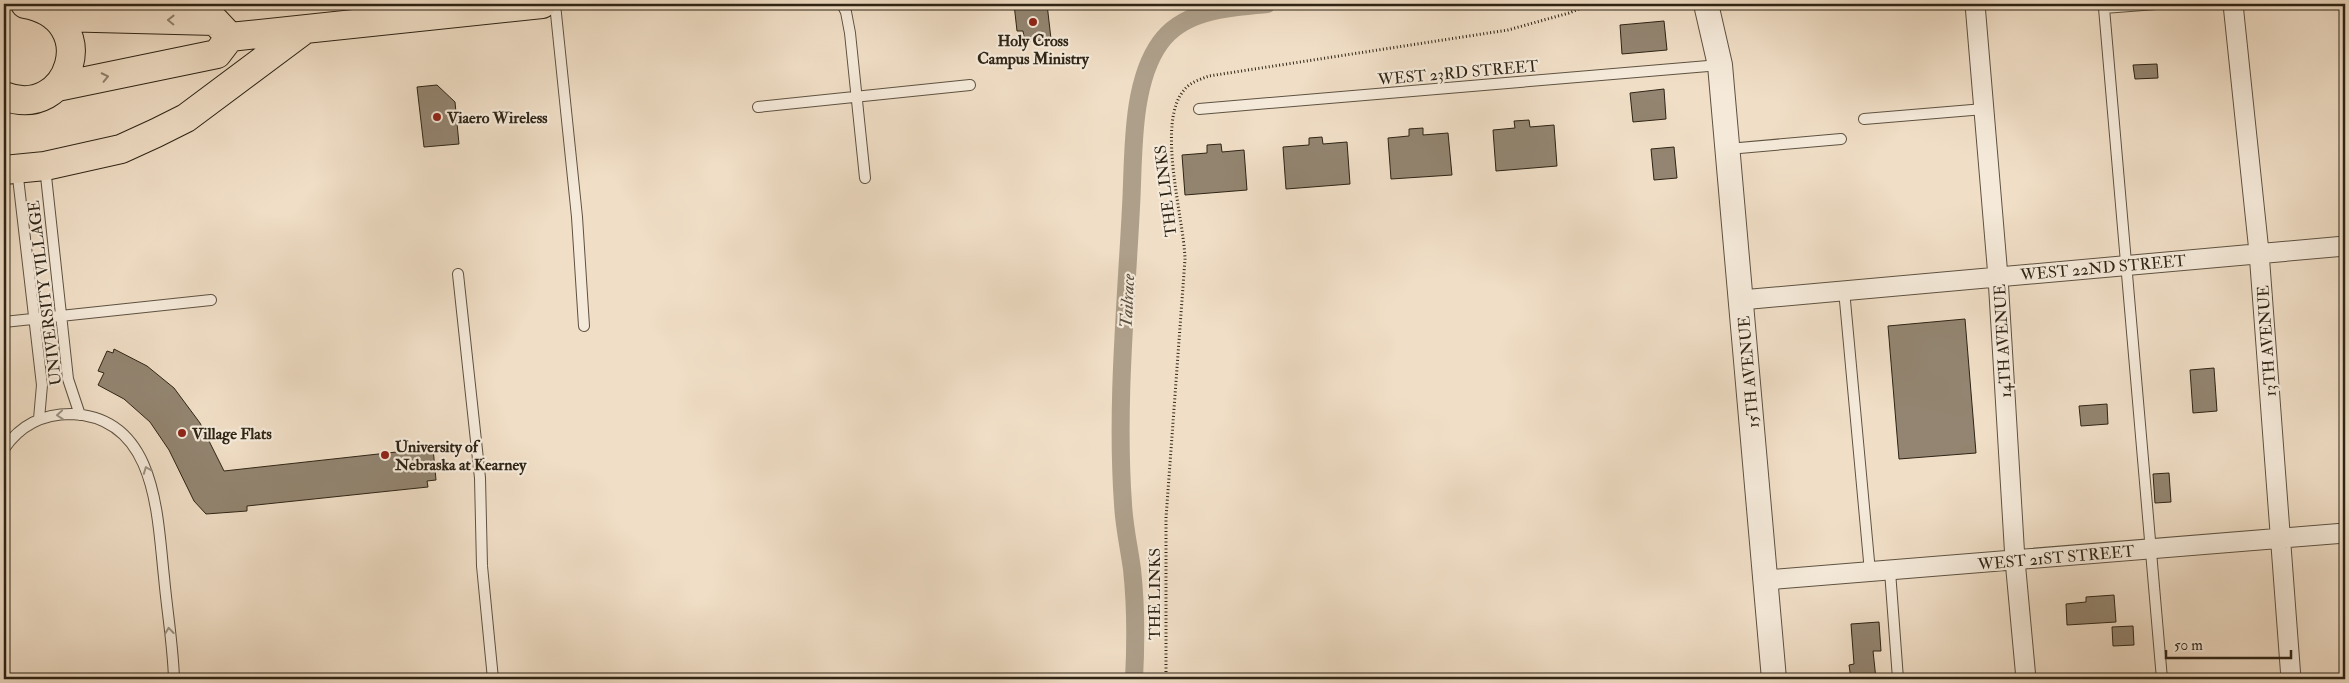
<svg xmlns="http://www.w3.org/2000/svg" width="2349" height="683" font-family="'IM FELL Double Pica',serif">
<rect width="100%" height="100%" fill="#f0dec6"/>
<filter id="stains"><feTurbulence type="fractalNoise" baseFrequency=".004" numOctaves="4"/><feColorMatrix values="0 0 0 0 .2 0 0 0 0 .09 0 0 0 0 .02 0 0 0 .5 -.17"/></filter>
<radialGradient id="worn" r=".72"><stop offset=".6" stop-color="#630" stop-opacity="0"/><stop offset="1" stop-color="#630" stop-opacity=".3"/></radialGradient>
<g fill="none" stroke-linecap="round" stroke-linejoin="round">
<!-- canal -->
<path stroke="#ae9f8a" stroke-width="18" d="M1134 679C1136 642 1136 606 1132 569 1129 547 1124 526 1123 504 1116 406 1126 305 1131 207 1134 158 1130 85 1160 43 1184 9 1230 8 1267 4"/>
</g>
<!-- building -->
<path fill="#938571" stroke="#2e2415" d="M1014 4H1047L1051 39 1025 42 1023 31H1017Z
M1664 21 1667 50 1622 54 1620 25Z
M2157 64 2158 78 2135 79 2133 65Z
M437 85 455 102 459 144 424 147 417 87Z
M1664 89 1666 119 1633 122 1630 93Z
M1529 120 1530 127 1554 125 1557 166 1496 171 1493 130 1515 128 1514 121Z
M1423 128V135L1448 133 1452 175 1391 179 1388 138 1409 136V129Z
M1322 137 1323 144 1347 142 1350 184 1286 189 1283 147 1309 145V138Z
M1221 144 1222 152 1244 150 1247 190 1185 195 1182 155 1207 153V145Z
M1674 147 1677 178 1654 180 1651 149Z
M1965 319 1976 453 1899 459 1888 326Z
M114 349 147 366 174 388 200 423 224 471 433 448 436 480 427 481 428 487 247 506V511L206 514 194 501 169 450 150 422 124 399 98 385 104 373 98 371 107 351 113 353Z
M2214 368 2217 411 2193 413 2190 370Z
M2107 404 2108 424 2081 426 2079 406Z
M2169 473 2171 502 2155 503 2153 474Z
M2114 595 2116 622 2067 625 2066 604 2086 602V597Z
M1879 622 1881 651H1873L1876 679H1851L1849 665 1854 664 1851 624Z
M2133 626 2134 645 2113 646 2112 627Z"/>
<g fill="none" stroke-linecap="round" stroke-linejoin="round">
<!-- service casing -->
<g stroke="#5e5241" stroke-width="12">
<path id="service" d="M555 4 577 217 584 326
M842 4 846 12 850 33 865 178
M2156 4 2104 8 2162 679
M758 107 970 85
M1199 109 1720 65
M1864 119 1984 109
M1728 149 1841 139
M45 167 68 379 80 415
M17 169 42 385 39 419
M458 274 480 478 482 566 493 679
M1844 290 1870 572
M4 322 211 300
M4 449C20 425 43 414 71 414 157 417 157 515 164 577 167 611 173 645 174 679
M1890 571 1898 679"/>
</g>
<!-- minor casing -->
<g stroke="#5e5241" stroke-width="21">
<path id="minor" d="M1975 4 1998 277 2015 560 2026 679
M2233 4 2259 252 2291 679
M1741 300 2345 246
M1766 580 2345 533"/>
</g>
<!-- tertiary casing -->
<g stroke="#5e5241" stroke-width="26">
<path id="tertiary" d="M1706 4 1720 65 1774 679"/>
</g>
<!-- primary casing -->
<g stroke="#2e2415" stroke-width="30">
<path id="primary" d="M56 17 215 21 230 37
M57 87 217 54 230 37 542 4
M4 96C70 122 104 18 25 4
M4 170 45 166 121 149 156 133 186 118 304 30"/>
</g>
<!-- path -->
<path stroke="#2e2415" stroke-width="3" stroke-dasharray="1 2.5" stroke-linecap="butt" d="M1166 679V518L1185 259C1184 218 1155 121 1185 89 1191 82 1201 79 1209 76L1508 30 1569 13 1591 4"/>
<!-- service -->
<use href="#service" stroke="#f5eada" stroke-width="10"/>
<!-- minor -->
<use href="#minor" stroke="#f5eada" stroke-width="19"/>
<!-- tertiary -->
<use href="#tertiary" stroke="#f5eada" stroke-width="24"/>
<!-- primary -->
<use href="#primary" stroke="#f0dec6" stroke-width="28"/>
</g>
<!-- one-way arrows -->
<defs><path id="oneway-chevron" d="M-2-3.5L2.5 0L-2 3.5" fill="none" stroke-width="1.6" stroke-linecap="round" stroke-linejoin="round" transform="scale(1.25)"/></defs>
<g stroke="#8f816e">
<use href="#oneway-chevron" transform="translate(171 20) rotate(-179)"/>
<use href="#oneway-chevron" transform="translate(105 77) rotate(-12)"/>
</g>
<g stroke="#9b9181">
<use href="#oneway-chevron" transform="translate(60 415) rotate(175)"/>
<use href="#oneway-chevron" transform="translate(147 470) rotate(-111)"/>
<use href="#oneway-chevron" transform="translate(169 631) rotate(-96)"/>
</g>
<!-- markers -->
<g fill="#8f2418" stroke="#f5eada" stroke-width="2">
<circle cx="1033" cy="22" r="5"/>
<circle cx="437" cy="117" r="5"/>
<circle cx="182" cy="433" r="5"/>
<circle cx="385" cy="455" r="5"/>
</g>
<g text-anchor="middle" stroke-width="4.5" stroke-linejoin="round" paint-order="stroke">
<!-- poi labels -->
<g font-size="16" font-weight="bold" fill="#2e2415" stroke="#f5eada" text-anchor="start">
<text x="1033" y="46" text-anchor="middle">Holy Cross<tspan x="1033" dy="18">Campus Ministry</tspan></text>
<text x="447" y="123">Viaero Wireless</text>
<text x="192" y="439">Village Flats</text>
<text x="395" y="452">University of<tspan x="395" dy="18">Nebraska at Kearney</tspan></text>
</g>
<!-- street labels -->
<g font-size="16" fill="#2e2415" stroke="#f5eada">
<text transform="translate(1458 72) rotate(-5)" y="6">WEST 23RD STREET</text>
<text transform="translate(1165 191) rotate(-97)" y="6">THE LINKS</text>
<text transform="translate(2103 267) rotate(-5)" y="6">WEST 22ND STREET</text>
<text transform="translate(44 293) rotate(-97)" y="6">UNIVERSITY VILLAGE</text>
<text transform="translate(2002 341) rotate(-93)" y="6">14TH AVENUE</text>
<text transform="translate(2266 341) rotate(-94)" y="6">13TH AVENUE</text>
<text transform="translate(1748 372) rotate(-95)" y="6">15TH AVENUE</text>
<text transform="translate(2056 557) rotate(-5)" y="6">WEST 21ST STREET</text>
<text transform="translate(1154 594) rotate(-90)" y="6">THE LINKS</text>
</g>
<!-- water labels -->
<g font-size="18" font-style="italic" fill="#5b4f3e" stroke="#f5eada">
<text transform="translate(1127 301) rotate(-87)" y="6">Tailrace</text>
</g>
</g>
<!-- margin -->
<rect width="2349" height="683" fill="none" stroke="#f0dec6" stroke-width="20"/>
<rect x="5" y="5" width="2339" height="673" fill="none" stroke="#2e2415" stroke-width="2.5"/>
<rect x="10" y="10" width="2329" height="663" fill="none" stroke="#2e2415"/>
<!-- scale -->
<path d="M2166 650v8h125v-8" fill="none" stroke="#2e2415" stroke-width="2.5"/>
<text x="2174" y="650" font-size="15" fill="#2e2415" stroke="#f5eada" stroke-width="4" paint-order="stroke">50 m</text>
<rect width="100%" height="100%" filter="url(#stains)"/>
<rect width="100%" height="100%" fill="url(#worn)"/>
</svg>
